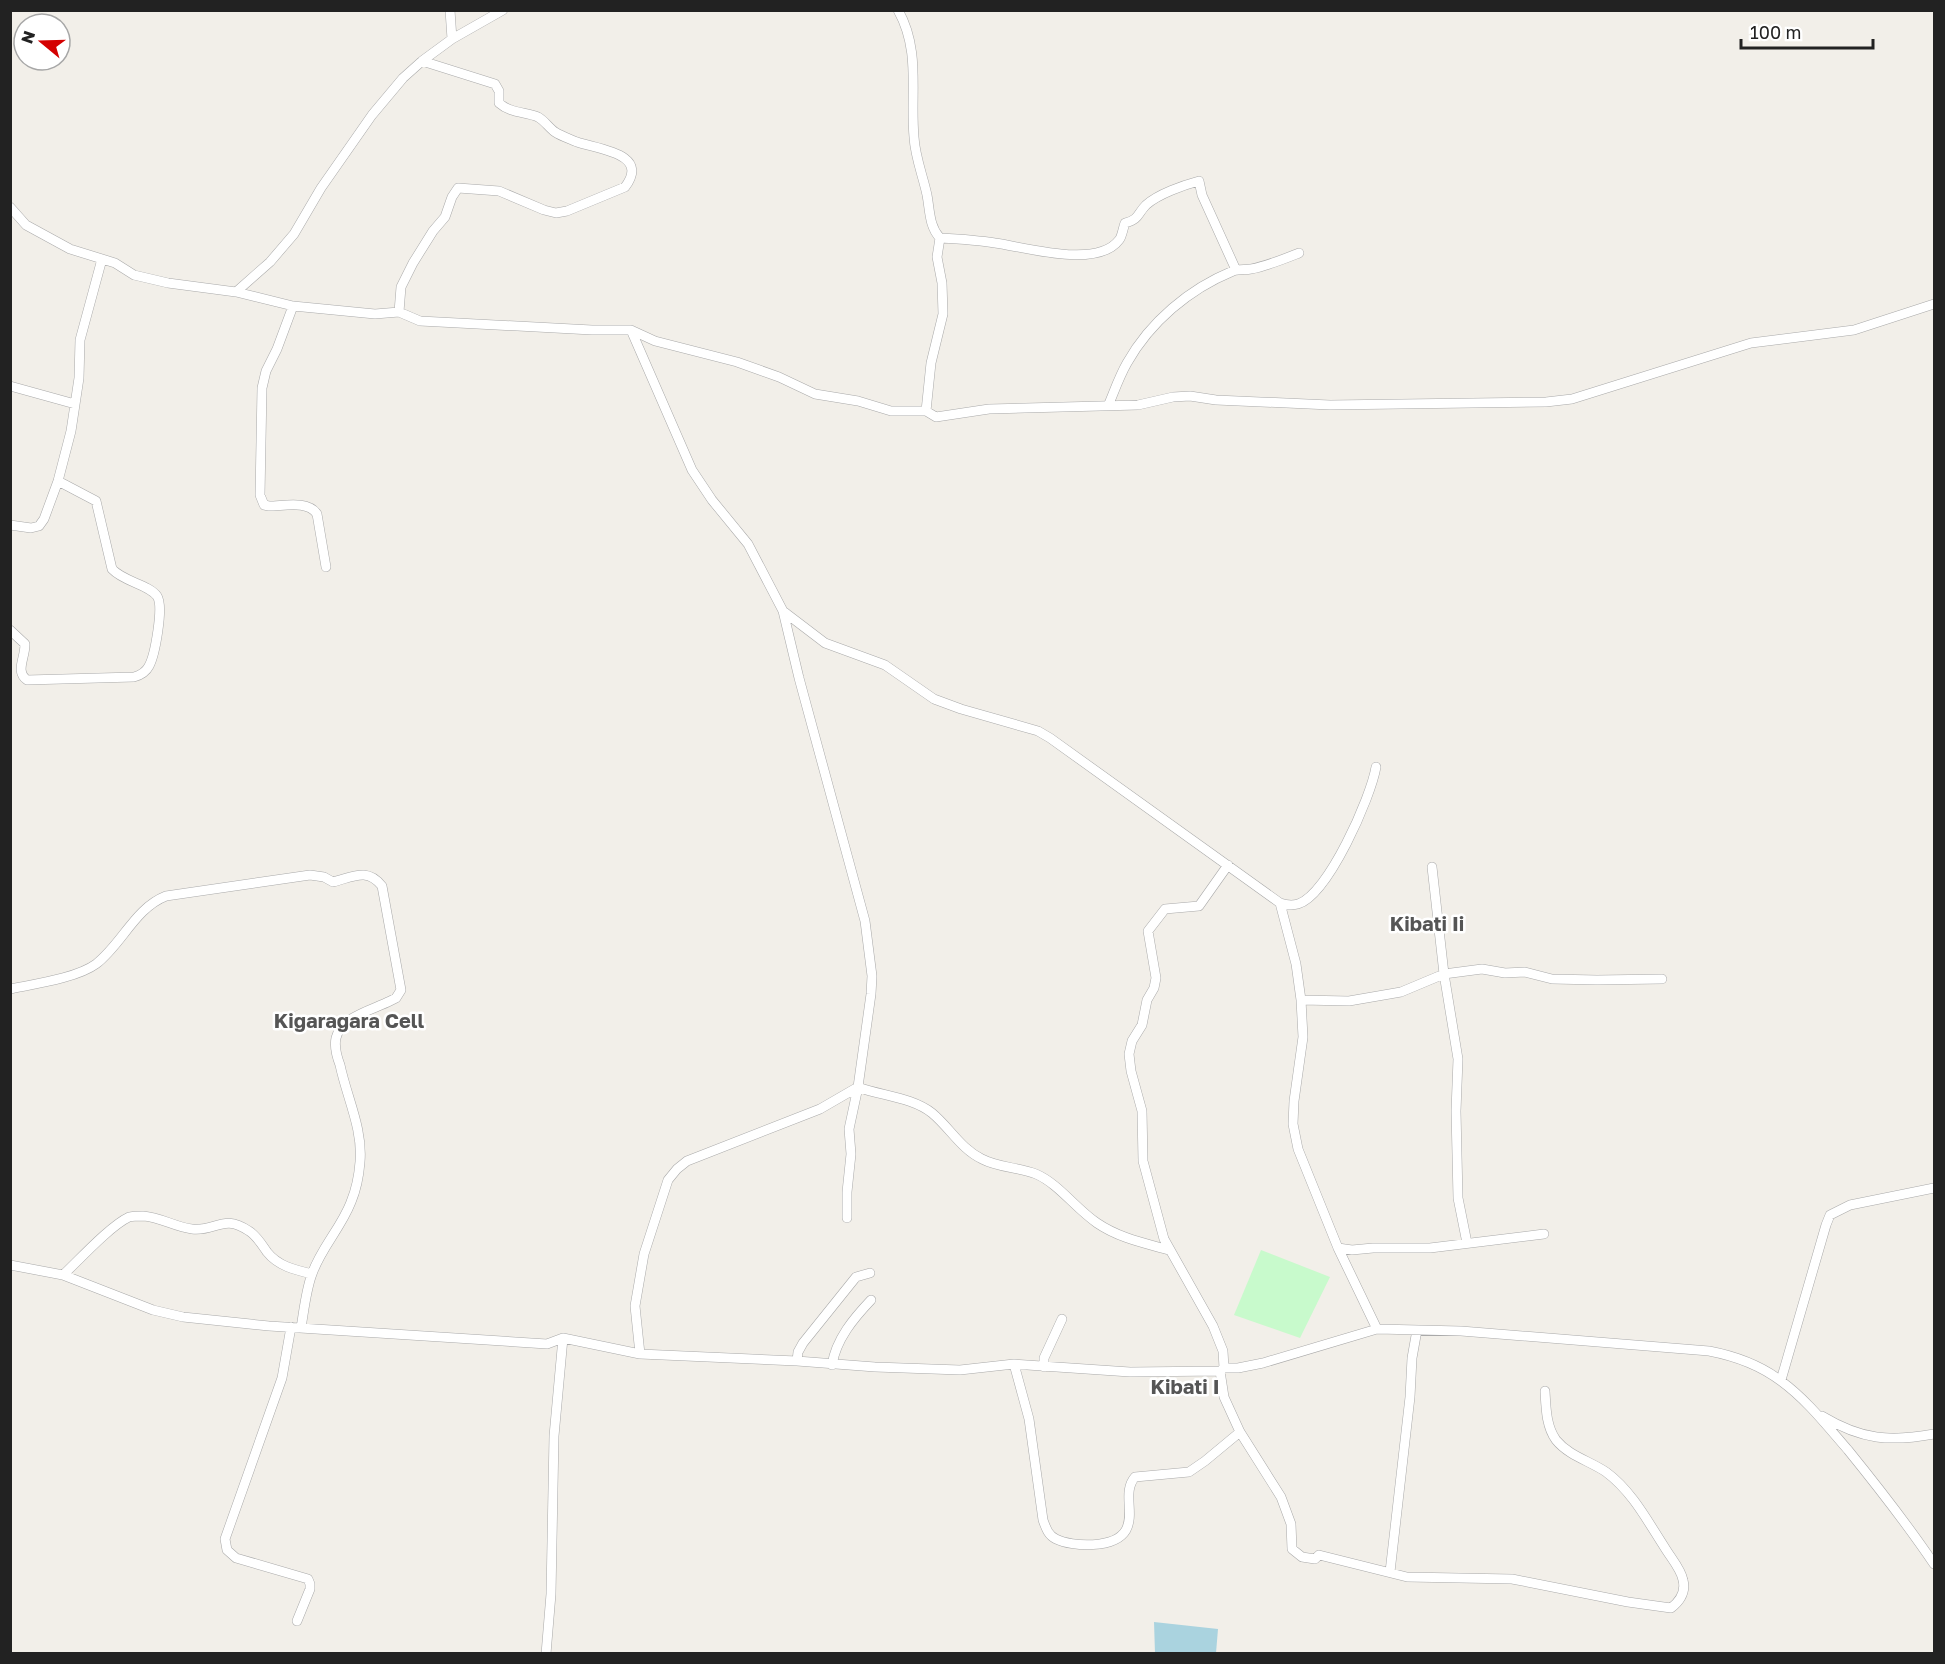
<svg xmlns="http://www.w3.org/2000/svg" width="1945" height="1664" font-family="'Golos Text',sans-serif">
<rect width="100%" height="100%" fill="#f2efe9"/>
<!-- park -->
<path fill="#c8facc" d="M1261 1250 1330 1277 1300 1338 1234 1315Z"/>
<!-- water -->
<path fill="#aad3df" d="M1154 1622 1218 1629 1216 1653H1155Z"/>
<g fill="none" stroke-linecap="round" stroke-linejoin="round">
<!-- minor casing -->
<g stroke="#a9a9a9" stroke-width="10">
<path id="minor" d="M450 10 452 39
M898 10C921 51 910 93 914 137 915 157 923 176 927 195 930 211 929 226 940 238L937 257 942 283 943 314 931 363 926 411
M10 207 26 225 70 249 115 263 134 275 168 283 236 292 293 306 375 314 399 312 420 321 592 330H631L655 341 737 362 779 377 815 394 858 401 891 411H926L936 417 989 409 1138 405 1173 397 1190 396 1216 400 1330 405 1546 402 1572 399 1751 343 1854 330 1934 304
M940 238C959 239 977 240 995 243 1025 247 1097 269 1119 240 1122 237 1123 228 1125 223 1140 219 1137 214 1146 205 1158 194 1184 185 1199 181L1202 195 1236 270
M236 292 270 262 294 234 321 188 372 115 403 78 422 61 452 39 503 10
M293 306 277 349 266 371 262 388 260 495 264 505 269 506C284 506 308 500 317 514L326 567
M399 312 401 287 413 263 433 231 445 217 452 197 458 188 499 191 544 210 556 213 567 211 625 187C651 153 596 149 577 142 570 139 561 136 555 132 549 128 545 121 538 117 525 112 510 113 499 103V91L495 84 422 61
M631 330 692 470 712 500 748 544 783 611 825 643 885 665 934 699 961 709 1038 731 1050 738 1280 903 1296 964 1301 1000 1303 1037 1294 1101 1293 1124 1298 1149 1338 1248 1377 1329
M10 386 75 404
M1108 406C1114 392 1119 377 1127 363 1150 322 1189 289 1233 271 1239 269 1245 270 1251 269 1267 266 1284 259 1299 253
M10 525 31 528 39 526 44 519 58 481 71 431 79 378 80 340 102 259
M783 611 799 678 865 921 872 976 871 994 858 1087 849 1129 851 1154 847 1192V1218
M10 630 25 644C25 659 15 671 27 680L134 677C141 675 146 672 149 666 155 655 164 606 157 596 148 584 124 582 112 569L96 501 58 481
M1280 903C1286 905 1291 906 1298 904 1328 895 1371 797 1376 767
M10 989C34 984 77 978 96 964 122 944 135 908 166 896L310 875 324 877 333 882C353 877 367 867 382 886L401 990 396 998 390 1001C372 1010 341 1017 336 1038 334 1047 337 1057 340 1065 347 1098 363 1129 360 1162 359 1175 356 1190 351 1202 341 1228 321 1248 312 1274 306 1290 304 1310 301 1328
M1301 1000 1349 1001 1401 992 1444 974 1432 867
M1467 1243 1458 1198 1456 1111 1458 1059 1444 974 1482 969 1505 973 1525 972 1552 979 1597 980 1662 979
M1338 1248 1352 1250 1373 1248H1430L1544 1234
M10 1265 63 1275 153 1310 183 1317 269 1326 547 1344 563 1338 640 1354 797 1361 875 1367 960 1370 1014 1364 1130 1372 1220 1371 1224 1368H1238L1263 1363 1377 1329 1461 1331 1709 1351C1735 1356 1760 1365 1781 1381 1807 1400 1827 1426 1848 1450 1878 1487 1907 1524 1934 1564
M63 1275C79 1260 110 1226 129 1217 133 1216 139 1216 143 1216 160 1217 175 1227 192 1229 216 1232 223 1213 249 1231 257 1236 262 1245 267 1252 278 1266 295 1270 312 1274
M291 1327 282 1378 225 1539 227 1550 236 1558 308 1579 310 1584V1589L297 1621
M640 1354 635 1306 644 1254 668 1180 677 1169 687 1161 820 1109 858 1087C881 1096 912 1097 932 1113 950 1128 961 1149 982 1159 999 1168 1019 1167 1036 1174 1059 1184 1075 1208 1097 1223 1119 1238 1144 1243 1169 1250
M797 1361 798 1352 803 1343 856 1277 870 1273
M1014 1364 1029 1419 1043 1520C1046 1528 1048 1535 1056 1539 1072 1547 1115 1549 1126 1530 1135 1513 1122 1492 1135 1477L1189 1472 1205 1461 1240 1432
M832 1365C836 1339 854 1318 871 1300
M1044 1367V1358L1062 1319
M1224 1368 1223 1351 1213 1326 1164 1239 1143 1161 1142 1111 1131 1071 1129 1054 1132 1041 1142 1025 1147 1000 1154 988 1156 978 1148 931 1165 909 1199 906 1228 865
M1220 1371 1224 1397 1240 1432 1281 1497 1291 1524 1292 1549 1302 1557 1315 1559 1319 1555 1407 1577 1512 1579 1628 1602 1671 1608C1680 1601 1686 1592 1683 1580 1681 1569 1671 1558 1665 1548 1648 1522 1632 1491 1606 1472 1590 1461 1569 1456 1556 1440 1546 1426 1546 1408 1545 1391
M1781 1380 1826 1225 1830 1215 1850 1205 1934 1188
M1822 1416C1862 1440 1890 1442 1934 1434
M1390 1572 1410 1397 1412 1358 1417 1330
M546 1654 551 1594 554 1436 563 1338"/>
</g>
<!-- minor -->
<use href="#minor" stroke="#fff" stroke-width="9"/>
</g>
<g text-anchor="middle" stroke-width="5" stroke-linejoin="round" paint-order="stroke">
<!-- quarter labels -->
<g font-size="20" font-weight="bold" fill="#555" stroke="#fff">
<text x="1427" y="931">Kibati Ii</text>
<text x="349" y="1028">Kigaragara Cell</text>
<text x="1185" y="1394">Kibati I</text>
</g>
</g>
<!-- border -->
<rect width="1945" height="1664" fill="none" stroke="#222222" stroke-width="24"/>
<!-- north arrow -->
<g transform="translate(42 42) rotate(289)"><circle r="28" fill="#ffffff" stroke="#a7a7a7" stroke-width="1.5"/>
<path d="M0-4.5L10 22L0 15L-10 22Z" fill="#d40000"/>
<text y="-9" font-size="16" font-weight="bold" text-anchor="middle" fill="#222222">N</text>
</g>
<!-- scale -->
<path d="M1741 39v9h132v-9" fill="none" stroke="#222222" stroke-width="3"/>
<text x="1750" y="39" font-size="18" fill="#222222" stroke="#ffffff" stroke-width="4.5" paint-order="stroke">100 m</text>
</svg>
